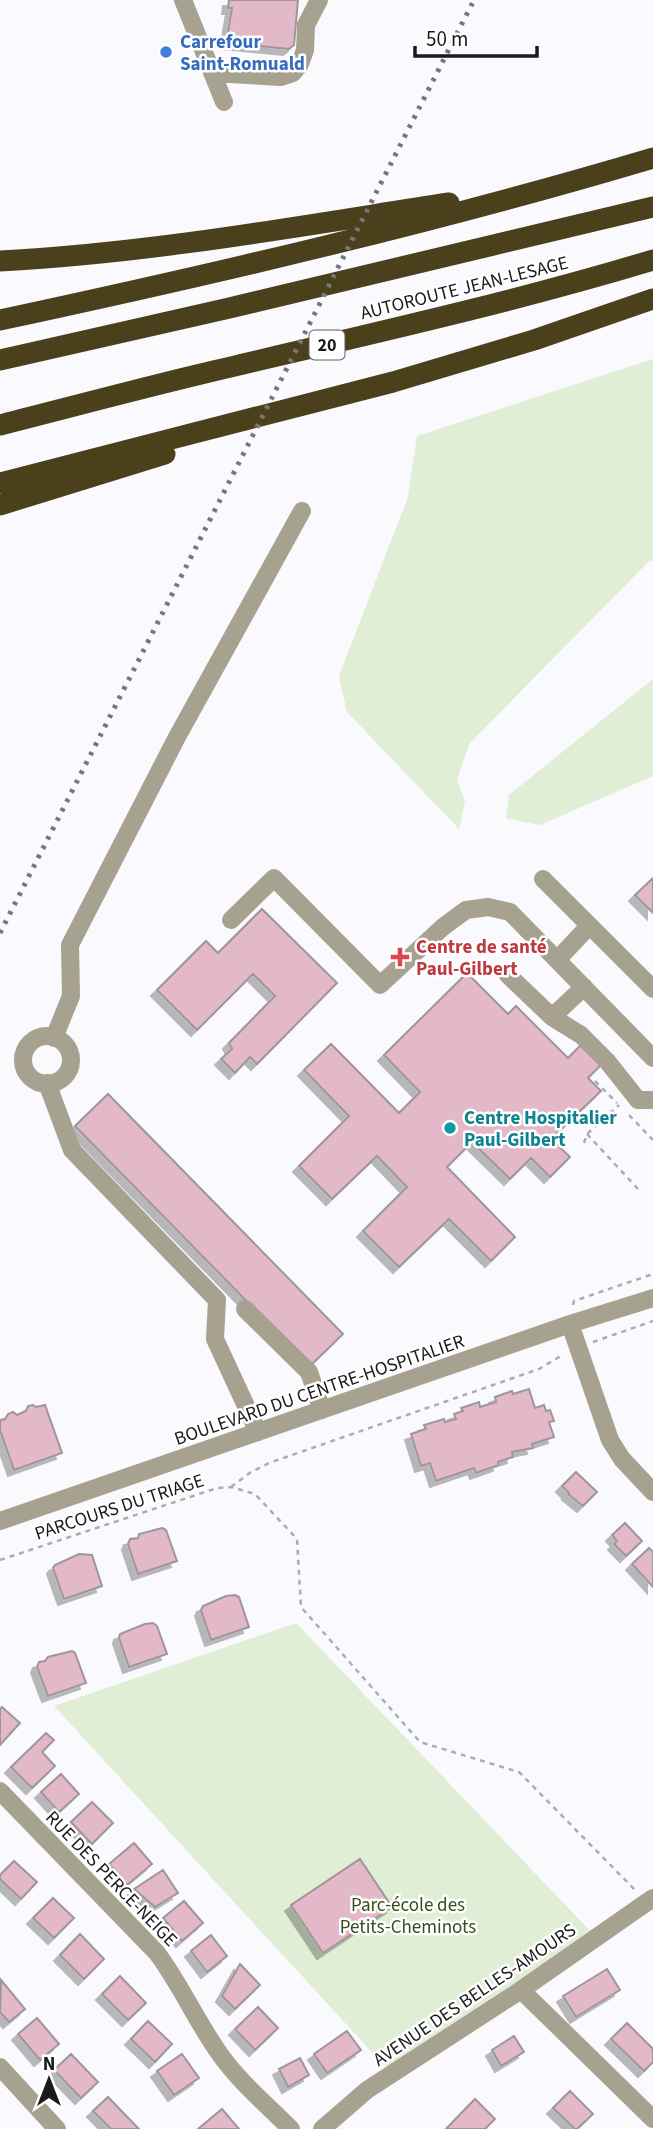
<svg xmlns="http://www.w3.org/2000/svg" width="653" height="2129" font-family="'Source Sans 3',sans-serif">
<defs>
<filter id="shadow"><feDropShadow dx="-6" dy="6" stdDeviation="0" flood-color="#0004"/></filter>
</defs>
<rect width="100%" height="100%" fill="#f9f9fe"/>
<!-- green -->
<path fill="#dfeed4" d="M653 359V562L650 560 470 743 457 779 465 801 459 829 347 712 339 676 408 497 417 436Z
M653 679V776L540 825 506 818 509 795Z
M296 1623 596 1937 392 2074 54 1706Z"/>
<!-- building -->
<path fill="#e3b8c9" stroke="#9e9699" stroke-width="2" filter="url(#shadow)" d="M229 0H298L294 45 289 49 229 43 230 39 227 38 232 8H228Z
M653 878V913L635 895Z
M262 909 337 983 257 1064 250 1057 235 1073 221 1059 232 1049 229 1043 275 996 253 974 197 1030 157 990 206 941 218 953Z
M467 973 508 1014 516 1006 568 1058 584 1042 604 1062 588 1078 601 1091 551 1139 570 1157 550 1177 531 1158 510 1179 472 1142 447 1167 515 1237 491 1261 449 1219 399 1267 363 1231 407 1187 377 1156 332 1199 299 1166 349 1116 304 1070 331 1044 399 1113 420 1092 384 1055Z
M108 1094 343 1334 310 1366 75 1126Z
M529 1389 535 1408 544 1405 546 1411 550 1410 554 1421 549 1422 554 1437 532 1444 533 1448 512 1452 513 1457 498 1462 499 1465 476 1473 474 1468 436 1481 430 1463 421 1466 411 1434 426 1429 424 1425 444 1419 445 1422 456 1419 454 1414 463 1411 461 1408 479 1402 480 1407 496 1402 495 1397 512 1391 513 1394Z
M33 1405 36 1407 45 1405 62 1453 14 1470 0 1430V1420L5 1419 8 1414 13 1412 17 1415 26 1411 28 1406Z
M576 1472 597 1492 583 1506 568 1494 569 1493 562 1486Z
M625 1523 642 1541 626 1556 614 1544 617 1541 612 1535Z
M162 1528 166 1530 177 1561 138 1574 128 1544 130 1539 138 1538 139 1534Z
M649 1548 653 1552V1587L632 1564Z
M79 1554 92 1555 102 1586 64 1599 53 1568 55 1565Z
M235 1595 239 1597 249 1627 211 1640 201 1610 203 1606 226 1596Z
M153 1623 157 1626 167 1654 129 1667 119 1638 120 1634 145 1624Z
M72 1651 75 1653 86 1683 48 1696 37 1667 39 1662 45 1661 48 1657Z
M2 1707 20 1723 0 1745V1709Z
M46 1733 54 1740 42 1752 55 1766 32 1788 11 1767Z
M61 1774 79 1794 59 1812 41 1792Z
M92 1802 113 1823 92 1844 71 1822Z
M134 1843 152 1864 127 1885 109 1864Z
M360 1859 392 1907 323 1953 291 1905Z
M14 1861 37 1882 21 1899 0 1879V1875Z
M163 1870 178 1893 155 1907 134 1889Z
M53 1898 74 1918 54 1938 33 1918Z
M184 1901 203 1923 182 1941 163 1918Z
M80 1934 104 1959 84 1979 60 1955Z
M211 1935 227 1956 207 1972 191 1951Z
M240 1964 260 1985 235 2009 222 1996Z
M607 1969 620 1990 576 2017 563 1996Z
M120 1976 146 2003 128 2020 102 1994Z
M1 1980 25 2009 9 2022 0 2012Z
M258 2007 278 2028 255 2050 235 2029Z
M37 2018 59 2044 40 2060 18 2034Z
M148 2021 172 2044 155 2062 131 2039Z
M627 2023 653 2049V2062L644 2071 611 2039Z
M347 2031 361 2050 327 2073 314 2054Z
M514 2036 524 2052 501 2066 492 2050Z
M71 2054 98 2082 81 2098 54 2070Z
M182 2054 199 2078 174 2095 157 2071Z
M300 2058 309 2075 288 2087 279 2069Z
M570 2091 593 2114 577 2129H575L553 2108Z
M108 2097 139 2129H111L93 2111Z
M475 2099 495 2119 485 2129H446Z
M222 2109 239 2129H198Z"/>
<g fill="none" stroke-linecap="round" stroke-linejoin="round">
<!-- path -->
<path stroke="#ababb0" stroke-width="2.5" stroke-dasharray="5 5" stroke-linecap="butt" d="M595 1081 617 1103
M629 1115 653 1140
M587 1134 638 1189
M584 1143 587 1134 619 1105
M573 1305 574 1301 653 1274
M593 1342 653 1321
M231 1487 251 1472 269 1463 539 1369 564 1354
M0 1560 217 1488 231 1487 255 1494 297 1539 301 1607 420 1742 519 1772 636 1891"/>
<!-- minor -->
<path stroke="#a7a190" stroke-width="18" d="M183 0 224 102
M212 73 281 77 293 73 300 64 305 50 306 25 319 0
M543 879 653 989
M231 920 274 878 380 985 443 927 466 910 488 907 510 912 653 1058
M557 960 589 926
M508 975 552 1017 581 1035 607 1061 638 1100H653
M552 1017 584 987
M23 1060a24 24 0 1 1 48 0a24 24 0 1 1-48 0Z
M54 1038 71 996 70 945 177 737 302 511
M47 1083 72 1150 217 1300 215 1339 258 1432
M245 1309 309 1372 322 1410
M570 1324 610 1440 622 1459 653 1492
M0 1521 570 1324 653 1298
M0 1791 157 1953C180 1984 195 2018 217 2050 237 2080 266 2104 291 2129
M521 1990 653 2119
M0 2067 57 2129
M322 2129 367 2090 521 1990 653 1898"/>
<!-- highway -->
<path stroke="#4b401c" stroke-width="21" d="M0 261C151 253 300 226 449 203
M0 320C219 273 438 222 653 158
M0 360 225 309 653 207
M0 425C67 408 134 390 201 374 352 338 504 305 653 260
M0 483 393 382 534 340 653 299
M0 505 165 454"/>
<!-- rail -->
<path stroke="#77777b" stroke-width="5" stroke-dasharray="3.5 7" stroke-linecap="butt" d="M0 933 474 0"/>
</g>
<!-- markers -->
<circle fill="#3f7fe0" stroke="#fff" stroke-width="2.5" cx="166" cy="52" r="7"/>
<path fill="#e0444e" stroke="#fff" stroke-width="2.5" d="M396.5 946.5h7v7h7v7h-7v7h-7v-7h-7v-7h7z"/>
<circle fill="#0f9aa8" stroke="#fff" stroke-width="2.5" cx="450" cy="1128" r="7"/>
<g text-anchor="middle" stroke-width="5" stroke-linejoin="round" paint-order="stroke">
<!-- shield labels -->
<rect fill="#fff" stroke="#5f5f61" stroke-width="2" x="309.5" y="330.5" width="35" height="29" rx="5"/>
<g font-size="18" font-weight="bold" fill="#1a1a1d">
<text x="327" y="351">20</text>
</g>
<!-- shop labels -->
<g font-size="19" font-weight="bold" fill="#366cbe" stroke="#fff" text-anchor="start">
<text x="180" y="48">Carrefour<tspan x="180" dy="22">Saint-Romuald</tspan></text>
</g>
<!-- street labels -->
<g font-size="19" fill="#1a1a1d" stroke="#fff">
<text transform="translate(464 287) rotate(-14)" y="7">AUTOROUTE JEAN-LESAGE</text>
<text transform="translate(319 1389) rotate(-19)" y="7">BOULEVARD DU CENTRE-HOSPITALIER</text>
<text transform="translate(119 1506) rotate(-18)" y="7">PARCOURS DU TRIAGE</text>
<text transform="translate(112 1878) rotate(46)" y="7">RUE DES PERCE-NEIGE</text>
<text transform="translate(474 1994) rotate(-34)" y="7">AVENUE DES BELLES-AMOURS</text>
</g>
<!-- health labels -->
<g font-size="19" font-weight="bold" fill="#be3a42" stroke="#fff" text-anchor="start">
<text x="416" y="953">Centre de santé<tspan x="416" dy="22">Paul-Gilbert</tspan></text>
</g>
<!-- culture labels -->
<g font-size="19" font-weight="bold" fill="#0d838f" stroke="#fff" text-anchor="start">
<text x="464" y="1124">Centre Hospitalier<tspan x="464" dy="22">Paul-Gilbert</tspan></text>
</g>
<!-- park labels -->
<g font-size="19" fill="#344f1a" stroke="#fff">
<text x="408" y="1911">Parc-école des<tspan x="408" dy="22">Petits-Cheminots</tspan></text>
</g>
</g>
<!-- north arrow -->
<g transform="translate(49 2080)" stroke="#ffffff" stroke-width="5" paint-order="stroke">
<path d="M0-5L12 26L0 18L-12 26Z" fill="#1a1a1d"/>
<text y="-10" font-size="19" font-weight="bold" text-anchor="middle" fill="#1a1a1d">N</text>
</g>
<!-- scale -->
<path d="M415 46v10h122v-10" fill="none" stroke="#1a1a1d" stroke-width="3.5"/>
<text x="426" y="46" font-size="21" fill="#1a1a1d" stroke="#ffffff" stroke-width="5" paint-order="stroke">50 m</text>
</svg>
